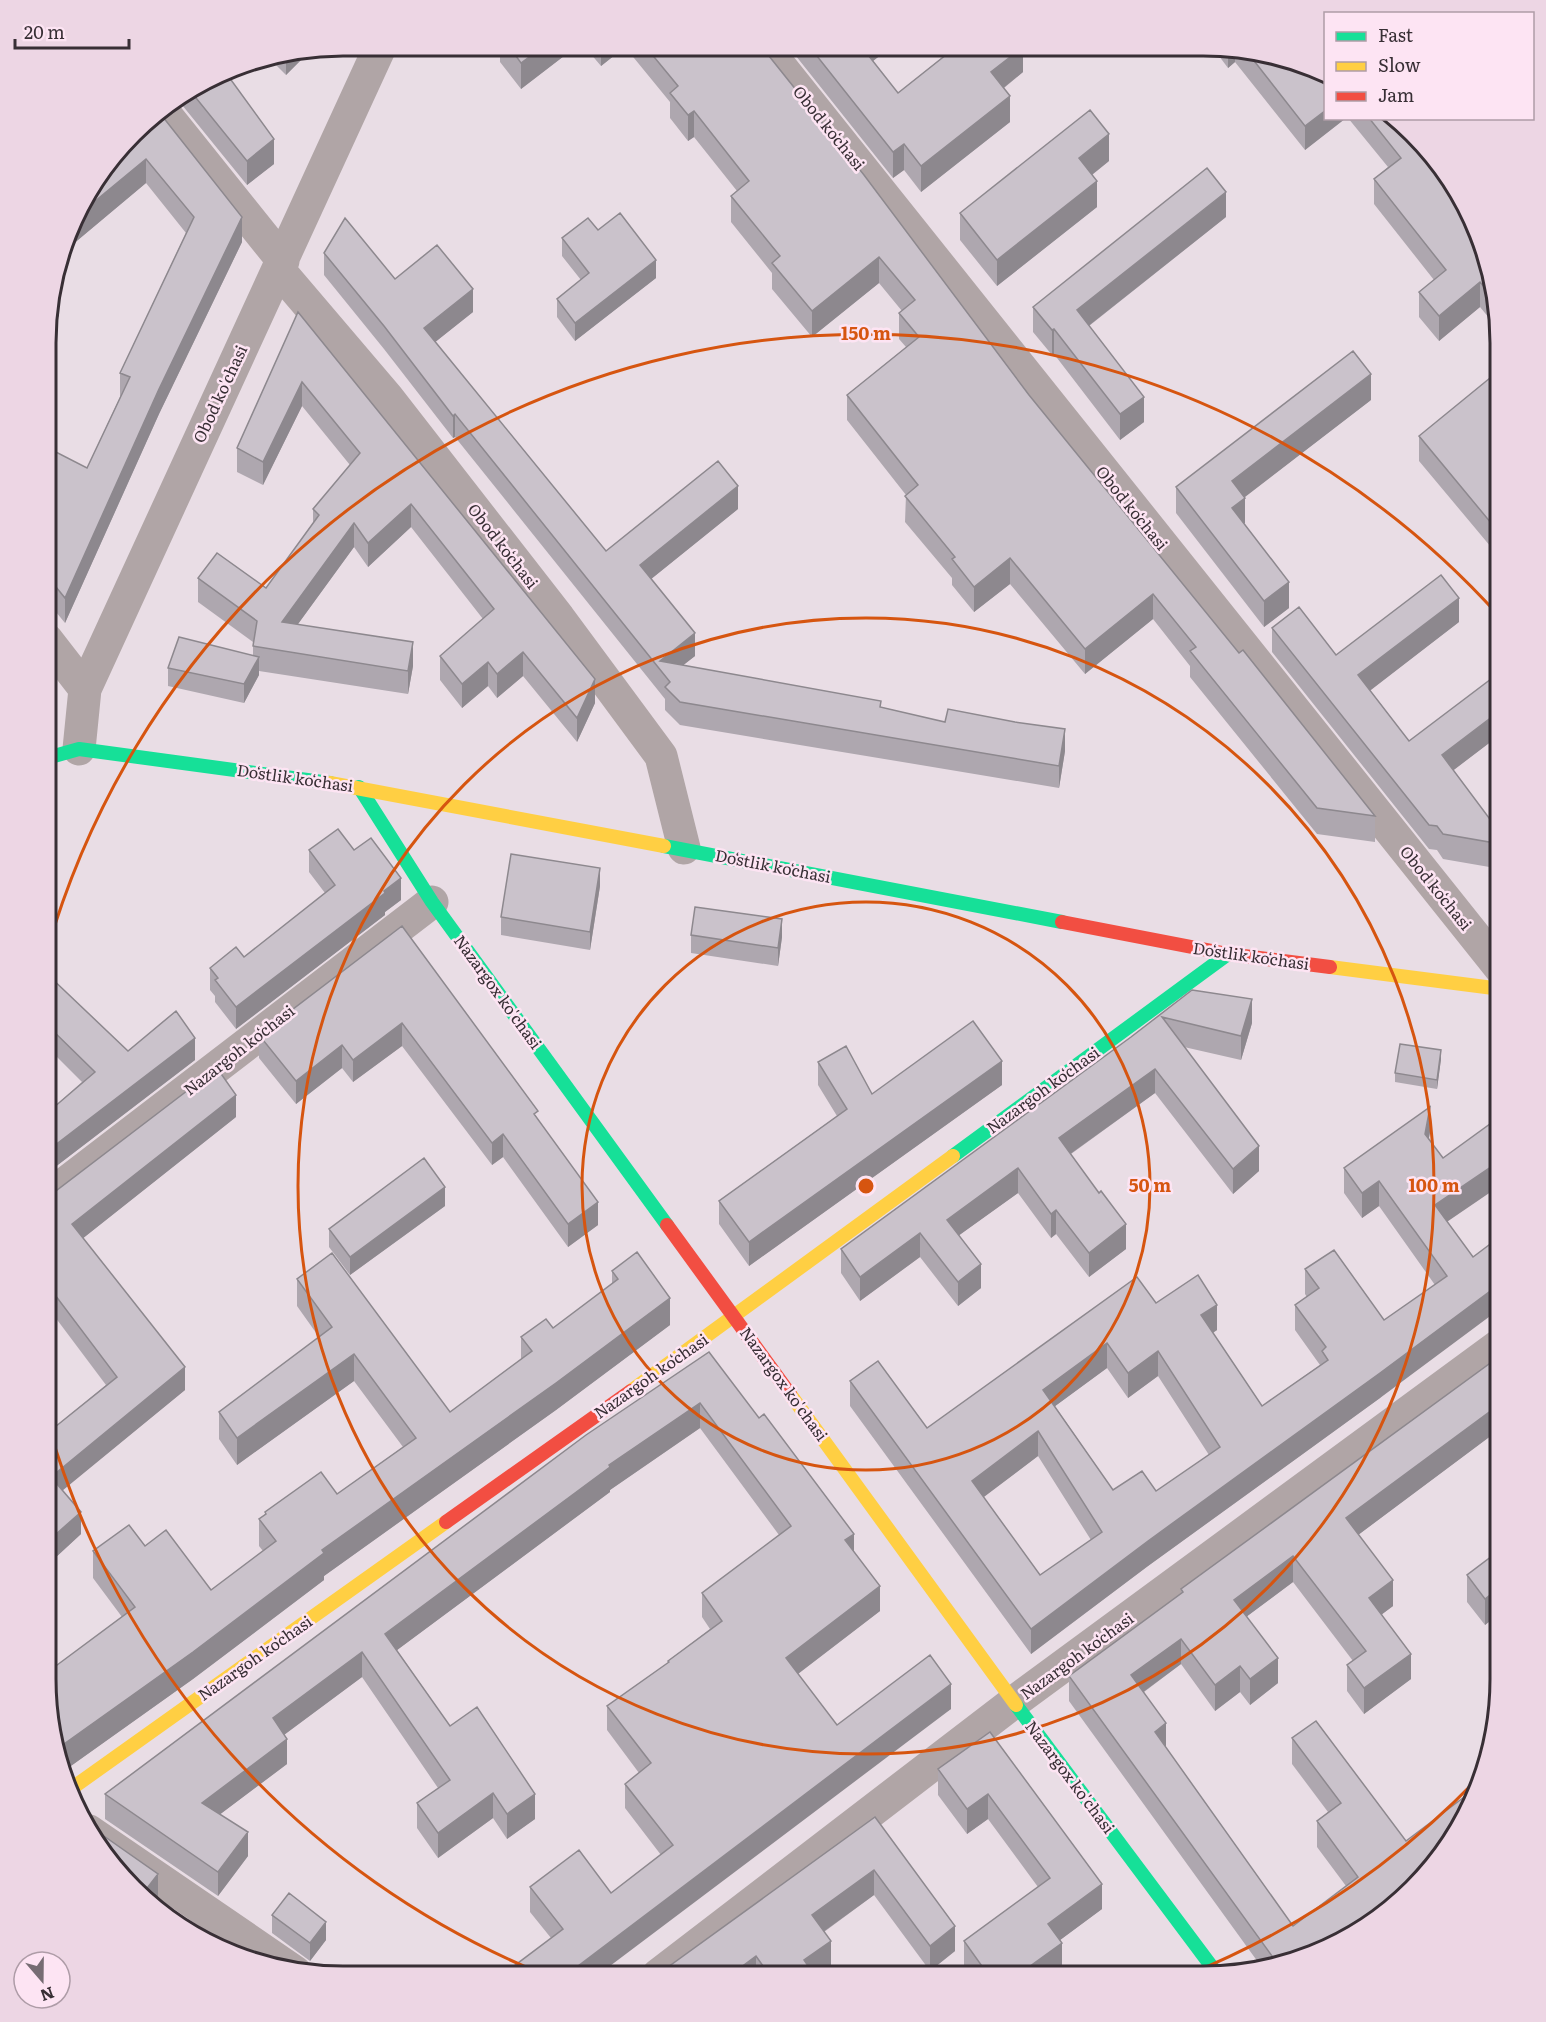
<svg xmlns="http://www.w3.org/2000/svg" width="1546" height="2022" font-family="Literata,serif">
<rect width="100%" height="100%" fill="#e9dde5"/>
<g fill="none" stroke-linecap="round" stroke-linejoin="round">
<!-- street -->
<path stroke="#b0a5a6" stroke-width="33" d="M764 46 1501 969
M162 110 283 261
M278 269 387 397 559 618 661 756 684 848
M47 640 85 689
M79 749 85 689 381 45
M46 1198 432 902
M89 1831 295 1972
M658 1975 1014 1702 1501 1344"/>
<!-- fast -->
<path stroke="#16e098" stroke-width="14" d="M47 758 79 749 330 783
M359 787 432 902 667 1225
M664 846 1062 922
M953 1156 1228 954
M1016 1705 1218 1975"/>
<!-- slow -->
<path stroke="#ffcf43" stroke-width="14" d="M330 783 664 846
M1330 967 1501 989
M631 1391 953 1156
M790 1394 1016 1705
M68 1791 446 1522"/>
<!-- jam -->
<path stroke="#f24e42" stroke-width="14" d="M1062 922 1228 954 1330 967
M667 1225 790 1394
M446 1522 631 1391"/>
</g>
<!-- wall -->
<path fill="#aea7af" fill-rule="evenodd" d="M500 45 577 46 521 89 500 62Z
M584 46H761L1029 395 1239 653 1375 816V842L1317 834 1190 677V666L1153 619 1085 674 1010 584 974 612 952 585V578L905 522 906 495 847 420V395L906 347 899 339V313L902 311 879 283 812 337 772 289V273L731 222V196L737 191 694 137 688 141 670 118V102L625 47 601 66Z
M788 46 891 47 873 61 898 93 950 51 946 47H1023V72L1004 88 1010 122 921 192 904 170 893 178Z
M1213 48H1243L1317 68 1326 118H1346L1305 150 1235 62 1228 68Z
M311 50 286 75 268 57Z
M226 73 274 164 247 185 178 100Z
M1348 118H1395L1491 266 1499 330 1480 307 1439 341 1419 317V292L1434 280 1374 204V179L1388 167Z
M147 119 242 242 159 414 65 623 47 601V464L87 468 120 397V373L186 233 146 183 66 250 85 194Z
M1109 161 1092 175 1097 207 997 286 960 240V213Z
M1226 217 1089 326 1144 422 1120 440 1054 354 1052 355 1033 332V307Z
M598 230 656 278 575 341 557 317V299L581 280 562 256V238Z
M324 253 395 279 473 312 435 342 606 551 738 509 651 579 695 656 683 665 881 707 1065 751 1059 788 680 725 665 710V699L455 437 453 438 384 349 324 275Z
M298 312 595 703 577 742 523 676 497 698 488 686 462 708 440 680V656L483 619 411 527 368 567 354 547 298 624 413 666 408 694 259 671V675L244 703 168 686V668L253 655V642L198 602V578L266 588 313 523V509L350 465 302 406 263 485 237 472V448Z
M1501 369V559L1419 461V436Z
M1371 400 1244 497V524L1289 608 1264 627 1176 513V487Z
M1501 563V610L1490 595V570Z
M1459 622 1370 690 1409 741 1501 683V734L1453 770 1501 834V869L1443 859 1437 850 1429 849 1272 652V628L1336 655Z
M309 850H354L401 900 385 912V915L236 1029 215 1002V996L210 990V968L244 957 325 893 309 872Z
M600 886 590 950 501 935V917Z
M402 926 538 1119 598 1225 568 1247 503 1157 492 1165 402 1046 353 1082 342 1068 296 1104 259 1058V1035Z
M691 935 782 937 778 966 691 953Z
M46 973 128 1051 195 1060 46 1174V1114L82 1082 46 1046Z
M1192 990 1252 1023 1241 1060 1184 1047 1259 1171 1233 1194 1155 1093 1071 1154 1126 1249 1089 1277 1056 1234 1051 1238 1018 1193 959 1235 981 1288 958 1306 920 1257 860 1301 841 1273V1249L1131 1037Z
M1441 1059 1437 1089 1395 1082V1073Z
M818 1062 872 1094 1002 1085 749 1266 719 1224V1201L837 1116 818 1085Z
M236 1117 83 1238 185 1390 62 1490 81 1534 55 1558 49 1551 45 1435 106 1385 46 1305V1194H48Z
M1430 1132 1429 1138 1447 1222 1473 1257 1380 1398 1148 1566 1031 1654 850 1406V1381L927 1428 1156 1303 1217 1330 1213 1333 1262 1406 1320 1365 1295 1330V1305L1307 1297 1305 1294V1269L1384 1320 1435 1285 1379 1206 1362 1218 1344 1193V1168ZM1107 1368 1128 1398 1158 1376 1209 1455 1156 1491 1113 1490 1055 1406ZM1038 1456 1091 1540 1040 1575 983 1497Z
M445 1206 350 1275 329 1247V1229Z
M612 1271 670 1325 556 1410 324 1576V1580L193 1679 61 1773 55 1756 122 1617 93 1578V1551L145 1546 211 1590 263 1551 259 1546V1519L265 1514V1512L337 1494 403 1447 354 1381 237 1465 219 1439V1412L319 1337 297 1306V1279L450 1412 521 1359V1337L553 1328 612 1284Z
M709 1352 854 1552 880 1611 798 1674 837 1725 951 1709 551 1938 530 1912V1887L611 1893 661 1855 625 1808V1784L639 1773 607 1730V1706L668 1663V1661L710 1629 702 1617V1593L779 1535 700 1428 610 1490V1492L397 1650 450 1726 535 1819 507 1839 493 1818 438 1858 417 1828V1803L438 1788 362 1677 284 1735 287 1764 220 1814 248 1856 218 1896 105 1819V1794Z
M1500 1429 1358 1535 1393 1606 1382 1614 1411 1679 1364 1714 1347 1691V1665L1353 1661 1293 1582 1247 1616 1278 1683 1250 1705 1240 1692 1215 1711 1181 1664 1144 1692 1166 1748 1293 1926 1346 1886 1317 1847V1821L1328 1812 1292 1764V1738L1406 1841 1451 1844 1400 1903 1280 1967 1263 1969 1069 1701V1676L1181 1594V1589Z
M1500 1550V1613L1485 1625 1467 1602V1575Z
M990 1732 1102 1909 1060 1940 1062 1968 1051 1977 971 1976 964 1966V1941L1038 1887 988 1819 967 1834 938 1795V1769Z
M875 1817 955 1951 930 1971 874 1895 824 1932 831 1966 817 1976 657 1975Z
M272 1915 326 1940 310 1961 272 1933Z"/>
<!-- shaded-wall -->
<path fill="#8d888e" d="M544 46H577L521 89V63Z
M601 46H625V47L601 66Z
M860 46 891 47 860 71Z
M1023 47V72L991 98V72Z
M1228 48H1235V62L1228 68Z
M311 50 286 75V54Z
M1010 96V122L921 192V166Z
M1326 110V118H1346L1305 150V126Z
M694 111V137L688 141V115Z
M1109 134V161L1079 185V158Z
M274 139V164L247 185V161Z
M904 144V170L893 178V152Z
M146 159V183L66 250 77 216Z
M1097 181V207L997 286V260Z
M1226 192V217L1077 335V310Z
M242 217V242L159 414 65 623V598L159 389Z
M879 257V283L812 337V311Z
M656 260V278L575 341V323Z
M1480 282V307L1439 341V316Z
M473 289V312L424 351V328Z
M59 291V316L48 326V301Z
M1054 329V354L1052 355V330Z
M1371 374V400L1232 507V481Z
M302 382V406L263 485V462Z
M1144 397V422L1120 440V414Z
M455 414V437L453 438V416Z
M738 486V509L640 588V565Z
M1245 498V523L1232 534V508Z
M411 504V527L368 567V543Z
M354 523V547L282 646V622Z
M1010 558V584L974 612V587Z
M1289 582V608L1264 627V601Z
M1153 594V619L1085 674V649Z
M1459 598V622L1358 700V675Z
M695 633V656L667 678 660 661Z
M413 642V666L408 694V671Z
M523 652V676L497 698V674Z
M259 657V675L244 703V684Z
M488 662V686L462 708V684Z
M595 679V703L577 742V718Z
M1501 710V734L1442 779V755Z
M1065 729V751L1059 788V766Z
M600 868V886L590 950V932Z
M401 878V900L385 912V915L236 1029V1007Z
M782 919V937L778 966V948Z
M1252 999V1023L1241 1060V1036Z
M402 1023V1046L353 1082V1060Z
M195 1038V1060L46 1174V1152Z
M342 1045V1068L296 1104V1081Z
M1441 1050V1059L1437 1089V1080Z
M1002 1061V1085L749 1266V1242Z
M1155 1069V1093L1059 1162V1138Z
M236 1095V1117L72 1247V1224Z
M1430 1107V1132L1425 1159V1134Z
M503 1134V1157L492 1165V1143Z
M1259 1146V1171L1233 1194V1169Z
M1501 1160V1185L1435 1230V1205Z
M1018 1168V1193L947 1244V1220Z
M1379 1181V1206L1362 1218V1193Z
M445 1187V1206L350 1275V1257Z
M598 1202V1225L568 1247V1224Z
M1056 1210V1234L1051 1238V1214Z
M1126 1224V1249L1089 1277V1253Z
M920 1233V1257L860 1301V1277Z
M981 1264V1288L958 1306V1282Z
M1501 1283V1308L1380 1398 1148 1566 1031 1654V1629L1148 1541Z
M670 1298V1325L556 1410 324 1576V1580L193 1679 61 1773 55 1756V1753L57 1749 322 1550Z
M1217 1305V1330L1201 1340V1315Z
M1107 1343V1368L1043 1415V1390Z
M1158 1351V1376L1128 1398V1373Z
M354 1354V1381L237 1465V1438Z
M185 1367V1390L51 1500V1477Z
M700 1403V1428L610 1490V1492L385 1659V1634L609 1465Z
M1500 1404V1429L1346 1544V1518Z
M1038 1431V1456L972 1506V1481Z
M81 1512V1534L55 1558V1535Z
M49 1529V1551L45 1555V1532Z
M854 1534V1558L845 1540Z
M1293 1556V1582L1234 1626V1600Z
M1393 1580V1606L1369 1624V1598Z
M880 1586V1611L786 1683V1658Z
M1500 1587V1613L1485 1625V1599Z
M1181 1639V1664L1131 1701V1675Z
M362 1652V1677L273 1743V1718Z
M1411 1654V1679L1364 1714V1688Z
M1278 1658V1683L1250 1705V1679Z
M1240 1666V1692L1215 1711V1685Z
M951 1684V1709L598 1975H566Z
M1166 1723V1749L1155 1732Z
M287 1739V1764L202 1828V1803Z
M493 1793V1818L438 1858V1833Z
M535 1794V1819L507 1839V1814Z
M988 1794V1819L967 1834V1809Z
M248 1832V1856L218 1896V1872Z
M874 1870V1895L812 1940V1915Z
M158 1874V1901L154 1906 141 1896Z
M1102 1884V1909L1048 1949V1924Z
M1405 1888V1897L1400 1903 1335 1946 1320 1952Z
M326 1922V1940L310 1961V1943Z
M955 1926V1951L930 1971V1946Z
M831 1941V1966L816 1976H804V1960Z
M1062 1943V1968L1051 1977 1022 1976V1972Z
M756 1956V1976H729Z"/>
<!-- building -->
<path fill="#cac2cb" stroke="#8d888e" stroke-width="1.5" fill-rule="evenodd" d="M508 45 544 46 521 63Z
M645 46H761L864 175 1029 395 1239 653 1243 650 1375 816 1317 808 1190 651 1196 647 1153 594 1085 649 1010 558 974 587 952 559 955 557 905 496 918 485 847 395 919 337 899 313 915 300 879 257 812 311 772 263 780 256 731 196 749 181 694 111 688 115 670 93 678 86Z
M809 46H861L898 93 956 47H1023L991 72 1010 96 921 166 904 144 893 152Z
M1244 48 1317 68 1326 72V110L1305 126Z
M226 73 274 139 247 161 192 93Z
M1090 110 1109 134 1079 158 1097 181 997 260 960 213Z
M159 112 242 217 159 389 65 598 47 576V464L54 451 87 468 130 377 120 373 194 217 146 159 77 216 85 194 147 119Z
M1369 118H1395L1427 147 1470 211 1491 266 1496 301 1480 282 1439 316 1419 292 1446 270 1374 179 1401 158Z
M1207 168 1226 192 1077 310 1144 397 1120 414 1054 329 1052 330 1033 307Z
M620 213 656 260 575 323 557 299 589 273 562 238 588 218 598 230Z
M345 218 395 279 437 245 473 289 424 328 606 551 718 461 738 486 640 565 695 633 660 661 881 701 880 707 945 722 948 709 1015 722 1065 729 1059 766 680 702 665 687 670 682 455 414 453 416 384 326 324 253Z
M54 285 59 291 48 301Z
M298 312 595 679 577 718 523 652 497 674 488 662 462 684 440 656 494 609 411 504 368 543 354 523 282 622 413 642 408 671 253 646 257 621 198 578 217 553 266 588 319 515 313 509 360 453 302 382 263 462 237 448Z
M1353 351 1371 374 1232 481 1245 498 1232 508 1289 582 1264 601 1176 487Z
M1501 369V535L1419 436Z
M1501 563V585L1490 570Z
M1441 575 1459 598 1358 675 1409 741 1495 676 1501 683V710L1442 755 1501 834V844L1443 834 1437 826 1429 825 1272 628 1299 607 1336 655Z
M179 637 259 657 244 684 168 668Z
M338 829 354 850 371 838 401 878 384 891 385 893 236 1007 215 980 218 978 210 968 236 947 244 957 335 885 309 850Z
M511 854 600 868 590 932 501 917Z
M695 907 782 919 778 948 691 935Z
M402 926 538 1111 534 1114 598 1202 568 1224 503 1134 492 1143 402 1023 353 1060 342 1045 296 1081 259 1035Z
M46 973 128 1051 176 1011 195 1038 46 1152V1114L95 1072 46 1024Z
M1192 990 1252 999 1241 1036 1162 1017 1259 1146 1233 1169 1155 1069 1059 1138 1099 1193 1101 1191 1126 1224 1089 1253 1056 1210 1051 1214 1018 1168 947 1220 981 1264 958 1282 920 1233 860 1277 841 1249 1131 1037Z
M973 1021 1002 1061 749 1242 719 1201 847 1109 818 1062 846 1046 872 1094Z
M1400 1044 1441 1050 1437 1080 1395 1073Z
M217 1068 236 1095 72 1224 185 1367 51 1477 81 1512 55 1535 49 1529 45 1532V1435L117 1377 46 1283V1194H48L57 1190Z
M1430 1107 1425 1134 1443 1158 1501 1116V1160L1435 1205 1473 1257 1501 1236V1283L1380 1373 1148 1541 1031 1629 850 1381 878 1361 927 1428 1137 1277 1156 1303 1198 1275 1217 1305 1201 1315 1262 1406 1328 1360 1322 1351 1326 1347 1295 1305 1319 1288 1305 1269 1334 1250 1384 1320 1447 1276 1379 1181 1362 1193 1344 1168ZM1107 1343 1128 1373 1158 1351 1220 1447 1156 1491 1142 1471 1113 1490 1043 1390ZM1038 1431 1102 1532 1040 1575 972 1481Z
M424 1158 445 1187 350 1257 329 1229Z
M637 1252 670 1298 556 1383 322 1550 324 1553 193 1652 57 1749 55 1753 45 1674 135 1607 93 1551 129 1525 145 1546 166 1530 211 1590 276 1541 259 1519 266 1514 265 1512 321 1472 337 1494 416 1438 354 1354 237 1438 219 1412 332 1327 297 1279 332 1253 450 1412 532 1351 521 1337 546 1319 553 1328 618 1279 612 1271Z
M709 1352 759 1418 764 1414 854 1534 845 1540 880 1586 786 1658 837 1725 930 1655 951 1684 566 1975H502L563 1929 530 1887 579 1850 611 1893 673 1845 625 1784 651 1763 607 1706 669 1662 668 1661 722 1621 702 1593 791 1526 700 1403 609 1465 610 1467 385 1634 450 1726 477 1707 535 1794 507 1814 493 1793 438 1833 417 1803 450 1780 362 1652 273 1718 287 1739 202 1803 248 1832 218 1872 105 1794 586 1435Z
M1500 1356V1404L1346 1518 1393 1580 1369 1598 1411 1654 1364 1688 1347 1665 1366 1651 1293 1556 1234 1600 1278 1658 1250 1679 1240 1666 1215 1685 1181 1639 1131 1675 1166 1723 1155 1732 1293 1926 1358 1877 1317 1821 1341 1803 1292 1738 1316 1721 1406 1841 1480 1785 1451 1844 1413 1888 1408 1892 1405 1888 1320 1952 1280 1967 1069 1676 1183 1592 1181 1589Z
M1500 1550V1587L1485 1599 1467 1575Z
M990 1732 1102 1884 1048 1924 1062 1943 1022 1972 1025 1977 989 1976 964 1941 1050 1878 988 1794 967 1809 938 1769Z
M875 1817 955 1926 930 1946 874 1870 812 1915 831 1941 804 1960 815 1976H770L756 1956 729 1976 657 1975Z
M81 1820 158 1874 141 1896 119 1876Z
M289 1893 326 1922 310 1943 272 1915Z
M399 1971 404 1975H396Z"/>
<!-- distance rings -->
<g fill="none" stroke="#d65510" stroke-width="3">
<circle cx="866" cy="1186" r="284"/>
<circle cx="866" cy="1186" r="568"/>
<path d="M1484 1772A852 852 0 0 1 1185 1976M540 1973A852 852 0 0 1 47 1421M47 951A852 852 0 0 1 1499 616"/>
</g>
<g text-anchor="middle" stroke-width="5" stroke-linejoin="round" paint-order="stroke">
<!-- street labels -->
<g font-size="16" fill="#382f35" stroke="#fde4f3">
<text transform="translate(829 128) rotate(51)" y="6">Obod koʻchasi</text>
<text transform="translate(220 394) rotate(-65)" y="6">Obod ko'chasi</text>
<text transform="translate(1132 508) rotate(51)" y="6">Obod koʻchasi</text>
<text transform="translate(503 546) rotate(52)" y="6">Obod koʻchasi</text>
<text transform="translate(295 778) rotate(8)" y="6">Doʻstlik koʻchasi</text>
<text transform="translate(773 866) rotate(11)" y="6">Doʻstlik koʻchasi</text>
<text transform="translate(1436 888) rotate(51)" y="6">Obod koʻchasi</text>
<text transform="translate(1251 956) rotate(8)" y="6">Doʻstlik koʻchasi</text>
<text transform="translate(498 992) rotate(54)" y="6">Nazargox ko'chasi</text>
<text transform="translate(239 1050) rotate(-38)" y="6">Nazargoh koʻchasi</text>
<text transform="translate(1043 1090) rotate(-36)" y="6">Nazargoh koʻchasi</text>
<text transform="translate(651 1376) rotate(-35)" y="6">Nazargoh koʻchasi</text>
<text transform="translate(784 1384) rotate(54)" y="6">Nazargox ko'chasi</text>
<text transform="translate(1077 1656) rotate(-36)" y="6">Nazargoh koʻchasi</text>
<text transform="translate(255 1658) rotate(-35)" y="6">Nazargoh koʻchasi</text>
<text transform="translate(1070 1777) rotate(53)" y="6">Nazargox ko'chasi</text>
</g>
</g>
<!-- crop -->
<path d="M0 0H1546V2022H0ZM343 56H1203A287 287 0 0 1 1490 343V1679A287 287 0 0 1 1203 1966H343A287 287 0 0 1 56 1679V343A287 287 0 0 1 343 56Z" fill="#edd6e4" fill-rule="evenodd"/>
<path fill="none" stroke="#382f35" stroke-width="3" d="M343 56H1203A287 287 0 0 1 1490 343V1679A287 287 0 0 1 1203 1966H343A287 287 0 0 1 56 1679V343A287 287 0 0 1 343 56Z"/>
<circle cx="866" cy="1186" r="9" fill="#d65510" stroke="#fde4f3" stroke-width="3"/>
<g font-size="18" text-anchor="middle" font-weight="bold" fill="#d65510" stroke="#fde4f3" stroke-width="5" stroke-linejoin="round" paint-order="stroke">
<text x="866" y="340">150 m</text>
<text x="1150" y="1192">50 m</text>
<text x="1434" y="1192">100 m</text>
</g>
<!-- legend -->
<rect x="1324" y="12" width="210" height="108" fill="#fde4f3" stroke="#ae9ca7" stroke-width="1.5"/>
<rect x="1336" y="32" width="30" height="9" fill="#16e098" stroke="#ae9ca7" stroke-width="1.5"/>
<text x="1378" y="42" font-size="18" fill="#382f35">Fast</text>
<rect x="1336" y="62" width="30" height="9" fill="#ffcf43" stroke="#ae9ca7" stroke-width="1.5"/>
<text x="1378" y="72" font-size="18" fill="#382f35">Slow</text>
<rect x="1336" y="92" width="30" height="9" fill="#f24e42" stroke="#ae9ca7" stroke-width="1.5"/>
<text x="1378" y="102" font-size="18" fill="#382f35">Jam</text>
<!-- north arrow -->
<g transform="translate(42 1980) rotate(160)"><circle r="28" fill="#fde4f3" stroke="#ae9ca7" stroke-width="1.5"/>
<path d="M0-4.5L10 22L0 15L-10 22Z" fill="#766c73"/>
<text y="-9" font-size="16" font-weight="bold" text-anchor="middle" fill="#382f35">N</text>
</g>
<!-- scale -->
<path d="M15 39v9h114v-9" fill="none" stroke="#382f35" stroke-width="3"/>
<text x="24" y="39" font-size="18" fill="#382f35" stroke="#fde4f3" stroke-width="4.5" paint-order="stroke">20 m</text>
</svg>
